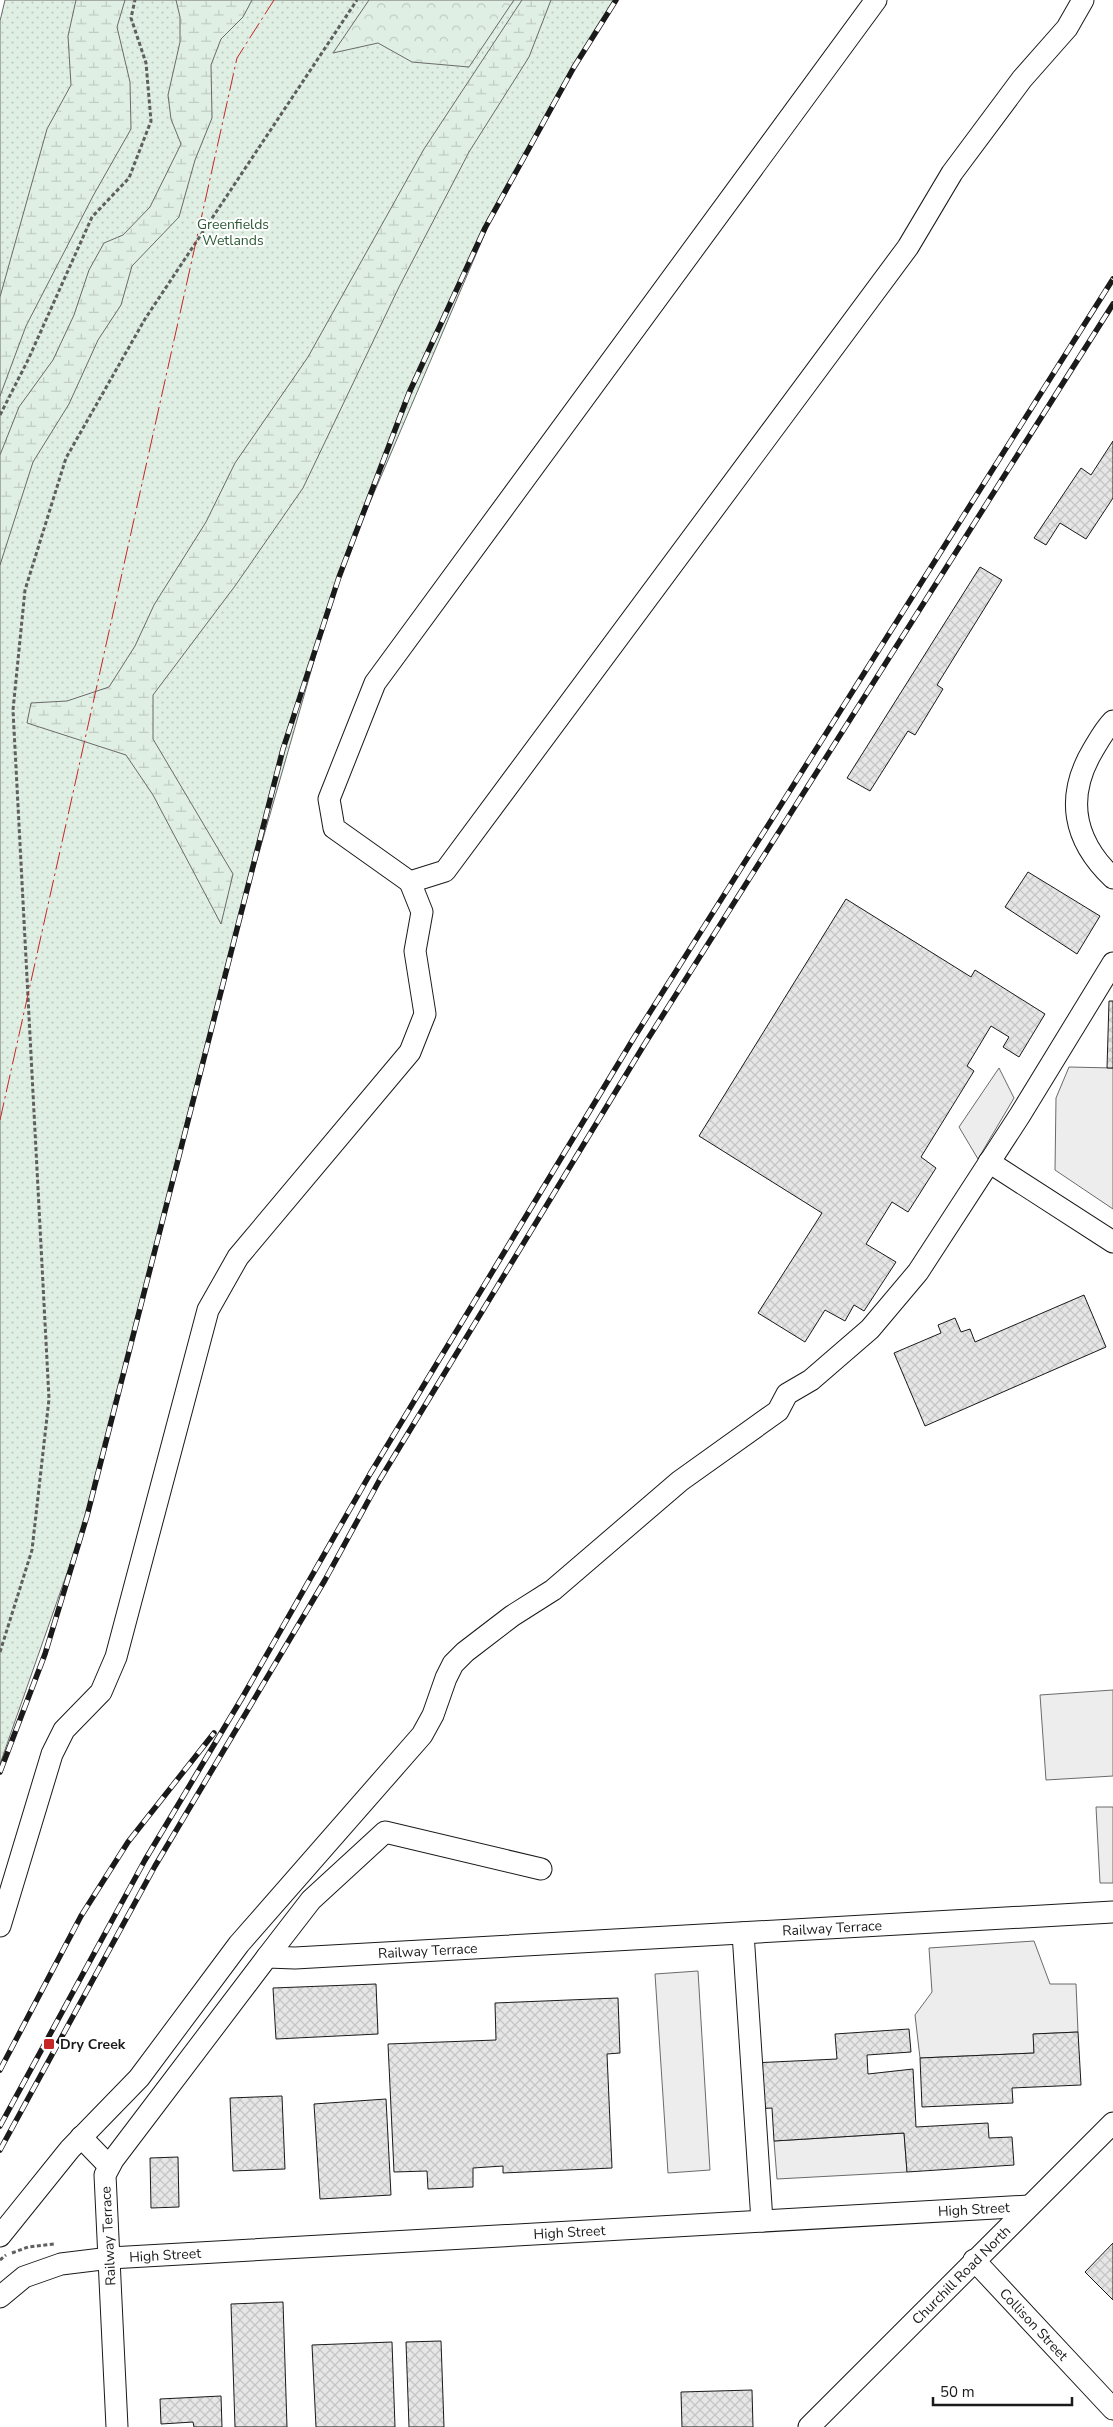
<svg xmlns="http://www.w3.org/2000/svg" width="1113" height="2427" font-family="'Nunito Sans',sans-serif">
<defs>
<pattern id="green-dots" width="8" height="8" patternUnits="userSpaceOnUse" patternTransform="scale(1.25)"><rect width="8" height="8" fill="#e0efe3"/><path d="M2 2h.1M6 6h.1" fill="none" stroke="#c0ccc2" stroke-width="1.8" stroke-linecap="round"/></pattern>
<pattern id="forest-crowns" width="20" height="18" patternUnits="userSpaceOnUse" patternTransform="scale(1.25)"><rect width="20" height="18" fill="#e0efe3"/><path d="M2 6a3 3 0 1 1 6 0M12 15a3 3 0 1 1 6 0" fill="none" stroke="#c0ccc2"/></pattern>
<pattern id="wetland-marsh" width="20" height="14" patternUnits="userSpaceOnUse" patternTransform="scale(1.25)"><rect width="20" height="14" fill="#e0efe3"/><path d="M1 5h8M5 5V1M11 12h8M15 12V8" fill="none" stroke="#c0ccc2"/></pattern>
<pattern id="building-cross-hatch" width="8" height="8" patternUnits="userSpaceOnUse" patternTransform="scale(1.25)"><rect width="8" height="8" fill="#e6e6e6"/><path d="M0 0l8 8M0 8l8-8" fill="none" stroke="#c5c5c5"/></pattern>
</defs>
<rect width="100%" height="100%" fill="#fff"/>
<!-- green -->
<path fill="url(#green-dots)" stroke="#6a6a6a" d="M5 0H616L574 67 495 210 338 577 230 954 87 1516 0 1764V21Z"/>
<!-- forest -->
<path fill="url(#forest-crowns)" stroke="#6a6a6a" d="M369 0H514L469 67 412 62 378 43 333 53Z"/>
<!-- wetland -->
<path fill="url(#wetland-marsh)" stroke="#6a6a6a" d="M76 0H125L117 27 130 82 131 129 93 196 26 326 0 396V297L47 129 71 85 68 36Z
M176 0H252L243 17 221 39 211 65 212 118 195 160 179 217 132 266 121 305 98 340 69 404 33 462 0 565V455L19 407 53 360 74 315 89 270 104 243 123 235 150 207 181 144 171 119 168 95 180 42V17Z
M522 0H551L529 57 469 152 399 287 303 488 235 586 153 695V739L233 874 221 924 153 795 126 755 27 723 31 703 67 701 109 687 135 646 154 605 206 522 235 463 308 357 424 149Z"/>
<!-- parking -->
<path fill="#ededed" stroke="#6a6a6a" d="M1069 1067 1113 1068V1209L1055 1170 1056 1098Z
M999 1068 1014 1098 978 1159 959 1127Z
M1113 1690V1776L1046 1780 1040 1695Z
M1096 1807H1113V1883H1100Z
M1034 1941 1050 1984H1076L1078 2032 1034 2034V2053L920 2058 915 2015 932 1992 929 1948Z
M698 1971 710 2170 668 2173 655 1974Z
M904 2133 907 2172 777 2179 774 2141Z"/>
<!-- building -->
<path fill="url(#building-cross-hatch)" stroke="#1a1a1a" d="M1113 441V498L1086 539 1060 523 1046 545 1034 538 1081 468 1091 475Z
M980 567 1002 580 937 685 943 689 915 735 908 731 870 791 847 778Z
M1028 872 1100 916 1077 954 1005 907Z
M846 899 971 977 975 970 1045 1014 1019 1057 1003 1047 1009 1037 991 1026 967 1066 974 1071 921 1157 936 1168 908 1212 892 1202 866 1244 896 1262 864 1311 854 1305 845 1321 825 1310 805 1342 758 1313 822 1213 699 1136Z
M1109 1001H1113V1068H1107Z
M1084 1295 1106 1347 925 1426 894 1353 941 1333 938 1325 955 1318 961 1332 970 1329 975 1342Z
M376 1984 378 2034 276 2039 273 1988Z
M618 1998 620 2053 607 2054 612 2168 503 2173V2166L473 2168V2187L428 2189 427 2171 394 2172 388 2044 496 2040 495 2003Z
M909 2029 911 2052 867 2055 868 2074 913 2069 916 2127 988 2123 989 2138 1012 2137 1014 2165 907 2172 904 2133 774 2141 772 2108 755 2109 752 2063 837 2059 835 2034Z
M1078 2032 1081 2085 1012 2088 1013 2103 922 2107 920 2058 1034 2053 1033 2034Z
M282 2096 285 2169 233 2171 230 2098Z
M386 2099 391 2195 320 2199 314 2104Z
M178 2157 179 2207 151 2208 150 2158Z
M1113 2243V2300L1085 2272Z
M283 2302 287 2427H235L231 2304Z
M441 2341 444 2427H409L406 2342Z
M392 2342 395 2427H316L312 2345Z
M752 2390 753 2427H682L681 2392Z
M221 2396 222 2427H194L193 2422 161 2424 160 2399Z"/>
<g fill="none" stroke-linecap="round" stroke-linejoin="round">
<!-- minor casing -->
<g stroke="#1a1a1a" stroke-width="23">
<g id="minor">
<path d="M876 0 375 683 329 799 334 828 410 882 445 871 908 247 952 173 1022 79 1067 28 1083 0"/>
<path d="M1113 721C1105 729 1099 740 1093 750 1065 797 1073 840 1113 878"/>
<path d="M989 1162 1113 1242"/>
<path d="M0 1926 52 1754 64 1730 101 1692 116 1657 208 1310 238 1257 410 1052 425 1014 415 951 422 912 410 882"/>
<path d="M743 1933 762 2221"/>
<path d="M267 1957 311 1900 385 1832 541 1869"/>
<path d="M81 2137 109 2166"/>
<path d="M0 2236 70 2149 139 2078 239 1944 422 1735 433 1715 446 1678 453 1664 465 1652 512 1616 553 1590 680 1481 778 1411 787 1394 811 1380 870 1329 918 1272 1020 1115 1113 963"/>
<path id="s1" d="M974 2260 1113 2409"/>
<path id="s2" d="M0 2297 24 2277 61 2264 110 2258 1029 2206"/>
<path id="s3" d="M117 2427 105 2175 113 2160 267 1957 295 1958 1113 1912"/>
<path id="s4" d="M809 2427 1113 2123"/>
</g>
</g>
<!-- path -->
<path stroke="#5f5f5f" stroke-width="3" stroke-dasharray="4 2.5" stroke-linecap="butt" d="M0 415 28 360 92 217 129 178 151 121 146 63 131 18 135 0
M0 1652 32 1550 49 1399 13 710 25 590 66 458 145 319 357 0
M12 2253 28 2247 54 2244
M0 2260 6 2255"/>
<!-- minor -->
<use href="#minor" stroke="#fff" stroke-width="21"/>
<!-- rail casing -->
<g stroke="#1a1a1a" stroke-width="5.5">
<path id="rail" d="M0 1772 45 1654 87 1516 283 749 339 577 409 393 485 228 574 67 616 0
M0 2070 81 1916 128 1842 214 1733
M0 2126 145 1860 242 1698 370 1474 635 1036 1113 279
M0 2150 155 1866 325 1580 379 1481 644 1045 1113 304"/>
</g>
<!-- rail -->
<use href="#rail" stroke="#fff" stroke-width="4" stroke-dasharray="11" stroke-linecap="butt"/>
<!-- power -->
<path stroke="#c62828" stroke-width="1" stroke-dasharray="18 4 2.5 4" stroke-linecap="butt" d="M0 1120 237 58 274 0"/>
</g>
<!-- markers -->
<rect fill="#c62828" stroke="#fff" stroke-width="2" x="43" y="2038" width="12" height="12" rx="2.5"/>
<g text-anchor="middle" stroke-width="4" stroke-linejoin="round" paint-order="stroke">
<!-- park labels -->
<g font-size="14" fill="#2b5a34" stroke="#fff">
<text x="233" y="229">Greenfields<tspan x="233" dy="16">Wetlands</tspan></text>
</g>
<!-- street labels -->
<g font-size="14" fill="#1a1a1a" stroke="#fff">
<text dy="5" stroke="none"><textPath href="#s3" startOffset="1090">Railway Terrace</textPath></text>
<text dy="5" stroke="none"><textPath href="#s3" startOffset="685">Railway Terrace</textPath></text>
<text dy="5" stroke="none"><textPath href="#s2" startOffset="985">High Street</textPath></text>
<text dy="5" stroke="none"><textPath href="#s2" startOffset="580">High Street</textPath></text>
<text transform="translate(108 2236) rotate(-93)" y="5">Railway Terrace</text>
<text dy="5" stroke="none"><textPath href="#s2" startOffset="175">High Street</textPath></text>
<text dy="5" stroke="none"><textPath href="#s4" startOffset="215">Churchill Road North</textPath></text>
<text dy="5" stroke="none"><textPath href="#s1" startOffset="88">Collison Street</textPath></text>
</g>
<!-- poi labels -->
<g font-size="14" font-weight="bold" fill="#1a1a1a" stroke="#fff" text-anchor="start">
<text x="60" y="2049">Dry Creek</text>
</g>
</g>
<!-- scale -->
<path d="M933 2397v8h139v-8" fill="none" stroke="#1a1a1a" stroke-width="2.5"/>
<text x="940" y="2397" font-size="15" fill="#1a1a1a" stroke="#ffffff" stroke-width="4" paint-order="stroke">50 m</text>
</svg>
